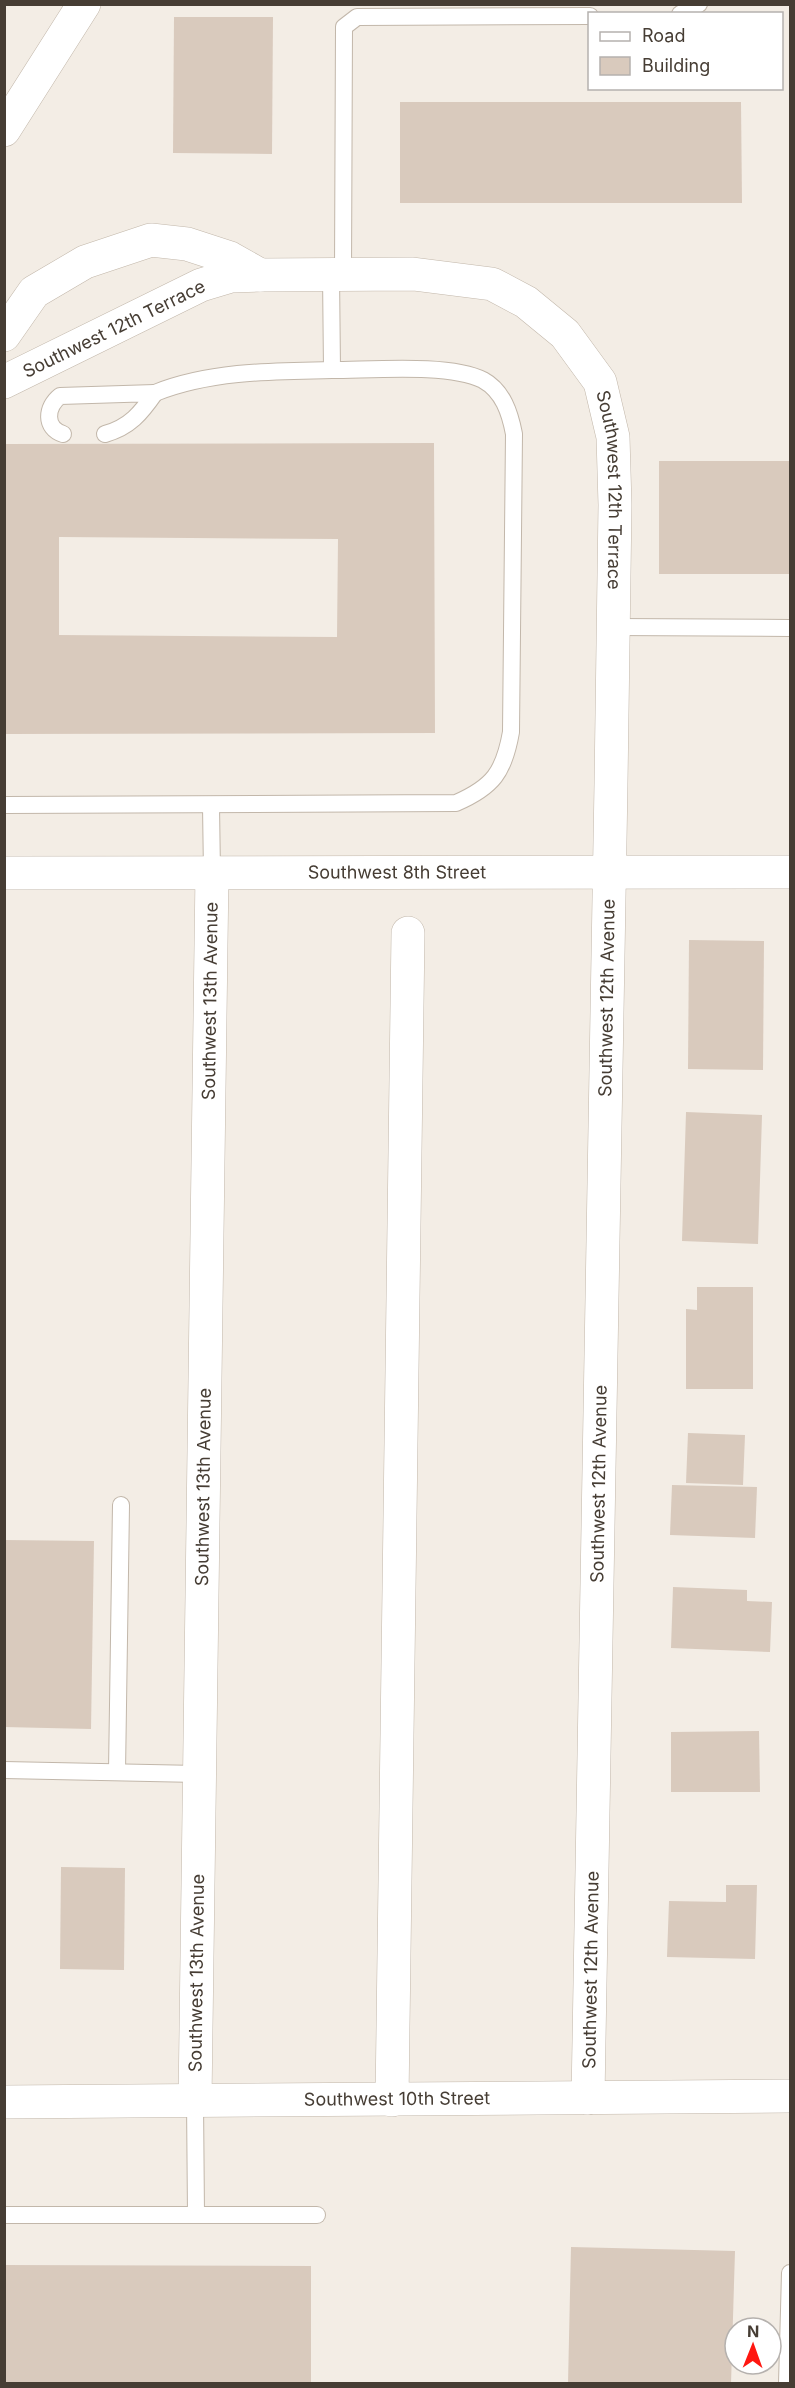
<svg xmlns="http://www.w3.org/2000/svg" width="795" height="2388" font-family="Inter,sans-serif">
<style>
.building{fill:#d9cabd;fill-rule:evenodd}
.lines{fill:none;stroke-linecap:round;stroke-linejoin:round}
.service-casing{stroke:#c2b7aa;stroke-width:18}
.minor-casing{stroke:#c2b7aa;stroke-width:34}
.tertiary-casing{stroke:#c2b7aa;stroke-width:34}
.service{stroke:#fff;stroke-width:16}
.minor{stroke:#fff;stroke-width:33}
.tertiary{stroke:#fff;stroke-width:33}
.labels{text-anchor:middle;stroke-width:5;stroke-linejoin:round;paint-order:stroke}
.street-label{font-size:18px;fill:#463d34;stroke:#fff}
</style>
<rect width="100%" height="100%" fill="#f3ede5"/>
<g class="building">
<polygon points="174,17 273,17 272,154 173,153"/>
<polygon points="400,102 741,102 742,203 400,203"/>
<path d="M434,443l1,290 -431,1v-290zM59,537l279,2 -1,98 -278,-2z"/>
<rect x="659" y="461" width="131" height="113"/>
<polygon points="689,940 764,941 763,1070 688,1069"/>
<polygon points="686,1112 762,1115 758,1244 682,1241"/>
<polygon points="697,1287 753,1287 753,1389 686,1389 686,1309 697,1310"/>
<polygon points="688,1433 745,1435 743,1485 686,1483"/>
<polygon points="672,1485 757,1487 755,1538 670,1535"/>
<polygon points="4,1540 94,1541 91,1729 4,1727"/>
<polygon points="673,1587 747,1590 747,1601 772,1602 770,1652 671,1648"/>
<polygon points="759,1731 760,1792 671,1792 671,1732"/>
<polygon points="61,1867 125,1868 124,1970 60,1969"/>
<polygon points="726,1885 757,1885 755,1959 667,1957 669,1901 726,1902"/>
<polygon points="571,2247 735,2251 731,2384 568,2384"/>
<polygon points="4,2265 311,2266 311,2384 4,2384"/>
</g>
<g class="lines">
<defs>
<g id="service">
<polyline points="680,14 699,4"/>
<polyline points="343,274 344,27 357,17 590,16"/>
<path d="M155,393c54,-22 119,-22 177,-23"/>
<path d="M63,434c-19,-6 -17,-27 -3,-38l95,-3c-14,20 -25,34 -50,41"/>
<polyline points="613,627 790,628"/>
<path d="M4,805l452,-2c37,-16 48,-31 55,-71l3,-298c-4,-21 -11,-43 -31,-54 -33,-17 -112,-10 -151,-10l-1,-96"/>
<polyline points="211,806 212,873"/>
<polyline points="4,1770 198,1774"/>
<polyline points="117,1772 121,1505"/>
<polyline points="195,2101 196,2215"/>
<polyline points="4,2215 317,2215"/>
<polyline points="787,2384 790,2273"/>
</g>
<g id="minor">
<path id="s1" d="M260,275l153,-1 79,10 34,18 39,32 35,48 13,55 2,68 -4,279 -23,1314"/>
<polyline points="4,335 34,292 85,262 151,240 187,244 230,258 260,275 231,276 201,285 4,382"/>
<path id="s2" d="M4,873l786,-1"/>
<polyline points="392,2100 408,933"/>
<path id="s3" d="M195,2101l17,-1228"/>
</g>
<g id="tertiary">
<polyline points="4,130 84,4"/>
<path id="s4" d="M4,2102l786,-6"/>
</g>
</defs>
<use href="#service" class="service-casing"/>
<use href="#minor" class="minor-casing"/>
<use href="#tertiary" class="tertiary-casing"/>
<use href="#service" class="service"/>
<use href="#minor" class="minor"/>
<use href="#tertiary" class="tertiary"/>
</g>
<g class="labels">
<g class="street-label">
<text transform="translate(114 329) rotate(-26)" y="6">Southwest 12th Terrace</text>
<text dy="6" stroke="none"><textPath href="#s1" startOffset="490">Southwest 12th Terrace</textPath></text>
<text dy="6" stroke="none"><textPath href="#s2" startOffset="393">Southwest 8th Street</textPath></text>
<text transform="translate(607 998) rotate(-89)" y="6">Southwest 12th Avenue</text>
<text dy="6" stroke="none"><textPath href="#s3" startOffset="1100">Southwest 13th Avenue</textPath></text>
<text transform="translate(599 1484) rotate(-89)" y="6">Southwest 12th Avenue</text>
<text dy="6" stroke="none"><textPath href="#s3" startOffset="614">Southwest 13th Avenue</textPath></text>
<text transform="translate(591 1970) rotate(-89)" y="6">Southwest 12th Avenue</text>
<text dy="6" stroke="none"><textPath href="#s3" startOffset="128">Southwest 13th Avenue</textPath></text>
<text dy="6" stroke="none"><textPath href="#s4" startOffset="393">Southwest 10th Street</textPath></text>
</g>
</g>
<rect width="795" height="2388" fill="none" stroke="#463d34" stroke-width="12"/>
<rect x="588" y="12" width="195" height="78" fill="#ffffff" stroke="#b5b1ae" stroke-width="1.5"/>
<rect x="600" y="32" width="30" height="9" fill="#ffffff" stroke="#b5b1ae" stroke-width="1.5"/>
<text x="642" y="42" font-size="18" fill="#463d34">Road</text>
<rect x="600" y="57" width="30" height="18" fill="#d9cabd" stroke="#b5b1ae" stroke-width="1.5"/>
<text x="642" y="72" font-size="18" fill="#463d34">Building</text>
<g transform="translate(753 2346) rotate(1)"><circle r="28" fill="#ffffff" stroke="#b5b1ae" stroke-width="1.5"/>
<path d="M0-4.5L10 22L0 15L-10 22Z" fill="#ff1710"/>
<text y="-9" font-size="16" font-weight="bold" text-anchor="middle" fill="#463d34">N</text>
</g>
</svg>
